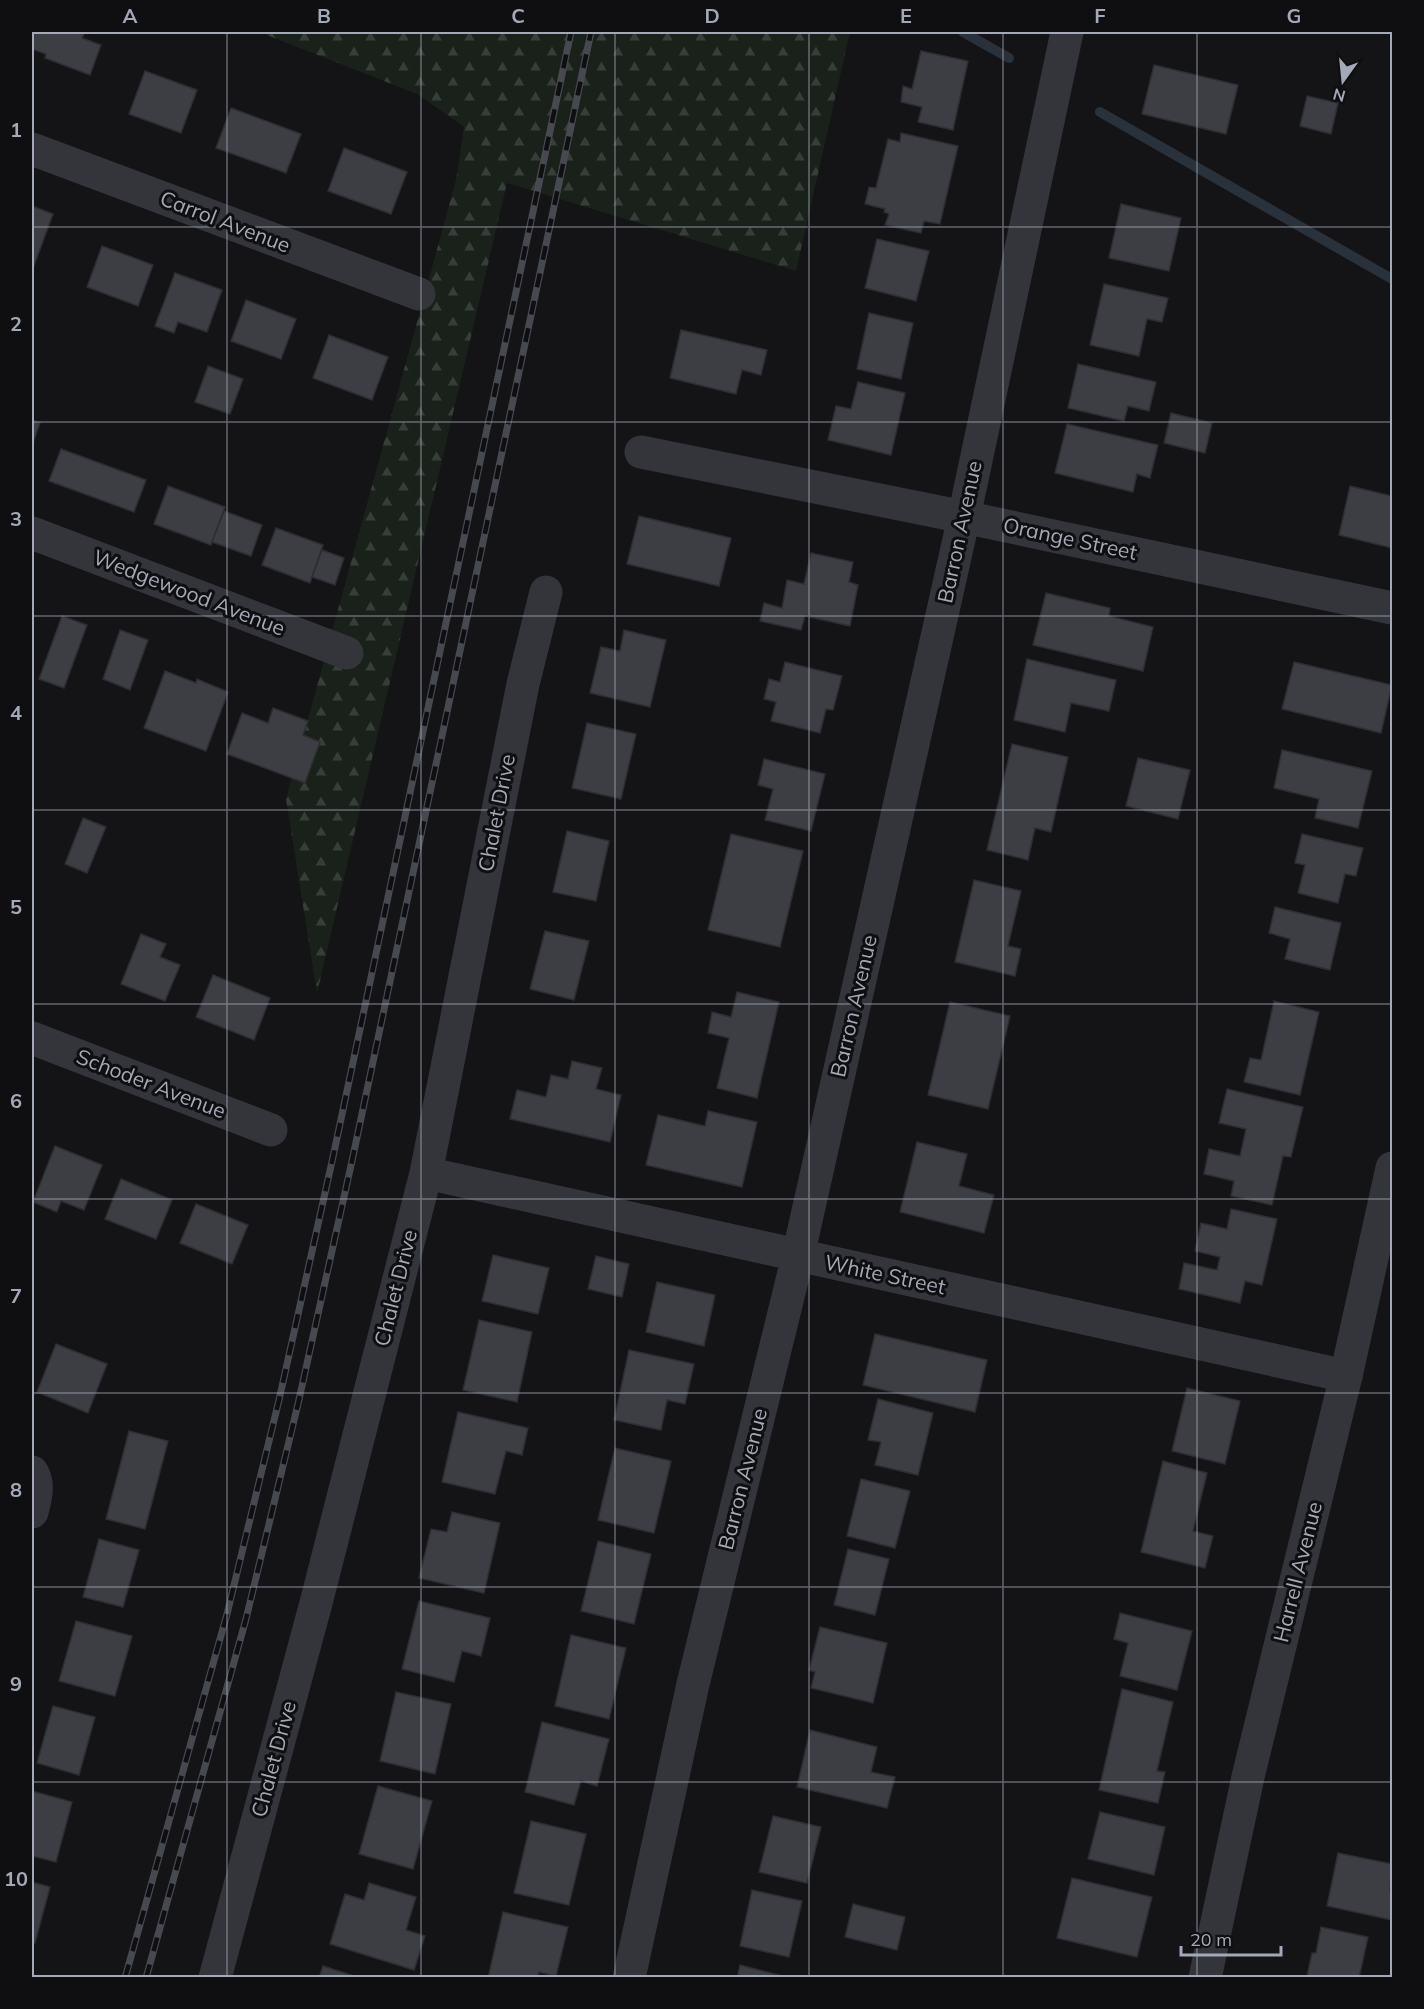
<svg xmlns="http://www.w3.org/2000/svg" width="1424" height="2009" font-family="Mulish,sans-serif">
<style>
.forest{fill:url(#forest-firs)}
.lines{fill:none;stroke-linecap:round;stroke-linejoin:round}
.stream{stroke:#29323b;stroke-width:10}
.building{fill:#3d3e43;stroke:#2d2d32;stroke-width:1.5}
.minor{stroke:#34353b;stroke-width:33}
.rail-casing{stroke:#474950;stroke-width:7}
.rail{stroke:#0f0f11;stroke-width:4.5;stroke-dasharray:14;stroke-linecap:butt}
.grid{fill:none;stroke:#a4a9b7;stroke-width:1.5;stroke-opacity:0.55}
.labels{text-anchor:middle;stroke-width:6;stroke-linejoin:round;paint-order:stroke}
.street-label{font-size:21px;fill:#a4a9b7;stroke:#0f0f11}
.neatline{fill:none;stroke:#a4a9b7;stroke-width:2}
.grid-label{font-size:20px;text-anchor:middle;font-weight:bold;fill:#a4a9b7}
</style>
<defs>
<pattern id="forest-firs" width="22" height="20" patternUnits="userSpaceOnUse" patternTransform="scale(1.5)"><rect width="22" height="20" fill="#19211a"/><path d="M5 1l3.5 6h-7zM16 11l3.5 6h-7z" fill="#373e39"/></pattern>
</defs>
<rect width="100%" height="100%" fill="#141316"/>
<polygon class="forest" points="259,32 850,32 796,271 507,183 317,993 286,799 456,180 464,127 417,94"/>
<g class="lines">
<g class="stream">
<polyline points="963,32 1009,58"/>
<polyline points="1100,112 1392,279"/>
</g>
</g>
<g class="building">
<polygon points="32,32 85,32 82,38 101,45 90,75 45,58 46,54 32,49"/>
<polygon points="921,51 968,61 953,130 918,122 922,107 901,102 903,86 912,89"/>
<polygon points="1154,65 1238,85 1226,134 1142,114"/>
<polygon points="145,71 197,90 181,133 129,114"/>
<polygon points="1307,96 1338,103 1331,134 1300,126"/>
<polygon points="231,108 301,134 286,173 216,148"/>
<polygon points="901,133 958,146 940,224 924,221 921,233 885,225 889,214 884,212 885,209 865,204 869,187 876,188 888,139 900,142"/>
<polygon points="344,148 407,172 391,214 328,191"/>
<polygon points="1121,204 1181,218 1169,271 1109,258"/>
<polygon points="32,206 53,214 32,271"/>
<polygon points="877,239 929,251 916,301 865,288"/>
<polygon points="102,246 153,265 138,306 87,287"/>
<polygon points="175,273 222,290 207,332 178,322 174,333 155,326"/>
<polygon points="1104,284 1168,298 1162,322 1147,319 1139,356 1090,345"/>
<polygon points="246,300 296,319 281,359 231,341"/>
<polygon points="869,313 913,323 901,379 857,369"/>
<polygon points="681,330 767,350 761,375 742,370 736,394 670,378"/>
<polygon points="329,335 388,357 372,400 313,378"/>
<polygon points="1078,364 1156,382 1149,411 1128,406 1124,421 1068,408"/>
<polygon points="208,366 243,379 230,414 195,402"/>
<polygon points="858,382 905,393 891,455 828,440 836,406 851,409"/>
<polygon points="1171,413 1212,423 1205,453 1164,443"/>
<polygon points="32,420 40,423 32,446"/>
<polygon points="1067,424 1158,445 1150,478 1137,474 1133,492 1055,473"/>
<polygon points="61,449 146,480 134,512 49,481"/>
<polygon points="168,486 225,507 211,545 154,524"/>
<polygon points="1350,486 1392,496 1392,548 1339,535"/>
<polygon points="224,511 262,525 251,556 212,542"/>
<polygon points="639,516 731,538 719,586 627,564"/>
<polygon points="276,528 323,545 310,583 262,565"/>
<polygon points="322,550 344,558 335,585 312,577"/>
<polygon points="811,553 853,562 849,582 858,585 850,626 805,616 801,630 760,621 764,603 782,608 787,580 804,584"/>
<polygon points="1046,593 1110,608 1109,616 1153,627 1143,671 1033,645"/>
<polygon points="62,616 87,625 64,688 39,679"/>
<polygon points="120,630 148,640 130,690 103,679"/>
<polygon points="624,630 666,640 650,707 590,693 601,647 620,651"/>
<polygon points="1027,659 1116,680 1109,711 1071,703 1065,732 1014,720"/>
<polygon points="785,662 842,676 833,710 826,709 820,733 771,721 776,702 764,699 769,679 780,682"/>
<polygon points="1294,662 1392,685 1381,733 1282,709"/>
<polygon points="165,671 196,683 197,679 228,692 206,751 144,728"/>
<polygon points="273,708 308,721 303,735 320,742 305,783 227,754 242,713 268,723"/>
<polygon points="587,723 636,734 621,799 572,788"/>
<polygon points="1012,744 1068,757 1051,832 1035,828 1028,860 987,850"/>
<polygon points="1282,750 1372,771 1358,828 1315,818 1319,799 1274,788"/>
<polygon points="1138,758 1190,770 1178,819 1126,806"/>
<polygon points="764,759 825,774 811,831 765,820 773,789 758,785"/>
<polygon points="83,818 106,827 87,873 65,864"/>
<polygon points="567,831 609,841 596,901 553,892"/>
<polygon points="731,834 803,851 780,947 708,930"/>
<polygon points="1302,834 1363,848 1356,876 1345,874 1338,903 1298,893 1305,865 1295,863"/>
<polygon points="974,880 1021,891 1008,946 1021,949 1015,976 955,962"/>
<polygon points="1275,907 1341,923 1330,970 1285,959 1290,939 1269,933"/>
<polygon points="545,931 589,941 574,1000 530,989"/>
<polygon points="141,934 166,944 160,957 180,965 165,1001 121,984"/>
<polygon points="213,975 270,998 254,1040 196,1017"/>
<polygon points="737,992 779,1002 757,1098 717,1088 729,1038 708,1033 712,1012 731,1017"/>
<polygon points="1274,1001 1319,1012 1300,1095 1244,1082 1250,1058 1261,1060"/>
<polygon points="950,1002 1010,1016 988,1109 928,1095"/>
<polygon points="572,1061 602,1068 596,1089 621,1095 610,1142 510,1119 517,1090 546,1097 551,1075 568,1079"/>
<polygon points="1227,1089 1303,1107 1291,1157 1283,1156 1272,1205 1231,1196 1234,1181 1204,1174 1209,1149 1240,1156 1246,1129 1219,1123"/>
<polygon points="708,1111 757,1122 742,1187 646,1165 658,1115 705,1126"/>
<polygon points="917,1142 967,1154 959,1186 994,1195 984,1233 900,1212"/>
<polygon points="55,1146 102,1165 84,1210 61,1201 57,1212 33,1202"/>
<polygon points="121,1179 172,1200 156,1239 105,1219"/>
<polygon points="196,1204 248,1225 232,1264 180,1243"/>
<polygon points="1231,1209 1277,1219 1262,1285 1245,1281 1240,1303 1179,1289 1184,1263 1217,1270 1220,1257 1195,1251 1201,1223 1227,1229"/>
<polygon points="493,1255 549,1268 538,1314 482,1301"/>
<polygon points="596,1256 629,1264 622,1297 588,1289"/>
<polygon points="657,1282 715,1295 704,1346 646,1332"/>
<polygon points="479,1320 532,1332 517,1402 463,1390"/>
<polygon points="875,1334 987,1360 975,1412 863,1385"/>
<polygon points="56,1344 107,1364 88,1413 37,1392"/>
<polygon points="629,1350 694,1364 685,1404 667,1400 661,1430 614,1420"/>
<polygon points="1187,1388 1240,1401 1225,1464 1172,1451"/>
<polygon points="878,1399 933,1413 918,1475 875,1465 881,1442 868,1440"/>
<polygon points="458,1412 528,1428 522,1455 506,1451 495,1494 442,1482"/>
<polygon points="129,1431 168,1441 145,1529 106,1519"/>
<polygon points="615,1448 671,1461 654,1533 598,1520"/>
<polygon points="1163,1461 1207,1473 1193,1531 1213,1536 1205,1568 1141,1552"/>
<polygon points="861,1479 910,1491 895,1548 847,1536"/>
<polygon points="452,1512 500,1523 484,1593 419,1578 431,1529 447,1532"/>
<polygon points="99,1539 139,1550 123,1607 83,1597"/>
<polygon points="598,1541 651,1554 634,1624 581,1611"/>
<polygon points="848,1549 889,1559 875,1615 834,1605"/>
<polygon points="419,1601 490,1618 481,1656 462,1651 454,1682 402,1669"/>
<polygon points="1120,1613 1192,1631 1177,1690 1120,1676 1128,1643 1114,1639"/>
<polygon points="76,1621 132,1636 115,1696 59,1681"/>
<polygon points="820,1627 887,1643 873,1703 811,1688 815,1672 809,1670"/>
<polygon points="571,1635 626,1648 609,1719 555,1706"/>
<polygon points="1122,1689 1173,1702 1157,1771 1165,1772 1158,1803 1099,1790"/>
<polygon points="396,1692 451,1704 435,1774 380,1761"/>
<polygon points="53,1706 95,1717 79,1775 37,1763"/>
<polygon points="542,1722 609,1739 597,1786 581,1781 574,1805 525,1792"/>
<polygon points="810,1730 877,1747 871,1772 895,1777 887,1808 797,1787"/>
<polygon points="378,1786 432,1801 413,1869 359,1854"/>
<polygon points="32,1791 72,1802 56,1862 32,1856"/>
<polygon points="1100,1812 1165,1827 1154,1875 1088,1859"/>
<polygon points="773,1816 821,1827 807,1883 759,1872"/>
<polygon points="531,1821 586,1834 569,1905 514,1893"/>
<polygon points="1338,1853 1392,1864 1390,1892 1392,1893 1392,1920 1327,1906"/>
<polygon points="1072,1878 1152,1897 1137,1957 1057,1938"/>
<polygon points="32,1882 50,1887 35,1943 32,1942"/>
<polygon points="369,1883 416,1897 406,1930 425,1936 414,1970 330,1944 345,1894 364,1900"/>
<polygon points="752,1890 802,1901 789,1957 740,1946"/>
<polygon points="853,1904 905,1917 897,1950 845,1937"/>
<polygon points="503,1912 568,1927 556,1976 539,1972 537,1978 488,1978"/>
<polygon points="1321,1927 1368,1937 1359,1978 1307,1976 1312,1953 1316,1953"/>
<polygon points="740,1965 786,1977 785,1978 737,1978"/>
<polygon points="323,1966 360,1978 319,1978"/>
</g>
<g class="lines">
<g class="minor">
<polyline points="32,149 419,294"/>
<polyline points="641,452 964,517 1392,608"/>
<polyline points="32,533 347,653"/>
<polyline points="32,1038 271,1130"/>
<polyline points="426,1173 1346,1376"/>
<path d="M32,1472c8,12 3,28 0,40"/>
<polyline points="215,1978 316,1603 426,1173 523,684 546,592"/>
<polyline points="629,1978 693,1684 798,1256 964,517 1067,32"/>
<polyline points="1205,1978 1248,1777 1346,1376 1392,1168"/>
</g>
<defs>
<g id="rail">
<polyline points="125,1978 227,1614 279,1400 333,1157 571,32"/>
<polyline points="146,1978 246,1619 298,1404 352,1161 591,32"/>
</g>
</defs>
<use href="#rail" class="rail-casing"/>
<use href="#rail" class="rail"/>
</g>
<path class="grid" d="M227,32v1946M421,32v1946M615,32v1946M809,32v1946M1003,32v1946M1197,32v1946M32,227h1360M32,422h1360M32,616h1360M32,810h1360M32,1004h1360M32,1199h1360M32,1393h1360M32,1587h1360M32,1782h1360"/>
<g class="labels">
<g class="street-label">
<text transform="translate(225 222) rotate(21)" y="7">Carrol Avenue</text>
<text transform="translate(960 532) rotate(-78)" y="7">Barron Avenue</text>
<text transform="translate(1070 539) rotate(12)" y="7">Orange Street</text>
<text transform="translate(189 593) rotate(21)" y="7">Wedgewood Avenue</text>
<text transform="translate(497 813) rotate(-79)" y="7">Chalet Drive</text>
<text transform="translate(854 1006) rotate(-77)" y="7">Barron Avenue</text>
<text transform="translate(151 1084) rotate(21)" y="7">Schoder Avenue</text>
<text transform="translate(885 1275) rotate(12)" y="7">White Street</text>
<text transform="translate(396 1288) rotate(-76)" y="7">Chalet Drive</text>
<text transform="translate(743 1479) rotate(-76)" y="7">Barron Avenue</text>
<text transform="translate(1298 1572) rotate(-76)" y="7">Harrell Avenue</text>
<text transform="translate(274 1759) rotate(-75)" y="7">Chalet Drive</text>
</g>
</g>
<rect width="1424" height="2009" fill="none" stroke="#0f0f11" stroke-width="66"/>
<g transform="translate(1343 81) rotate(195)" stroke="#0f0f11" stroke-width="4.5" paint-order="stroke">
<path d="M0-4.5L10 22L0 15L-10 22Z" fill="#a4a9b7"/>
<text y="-9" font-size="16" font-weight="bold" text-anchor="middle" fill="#a4a9b7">N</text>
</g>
<path d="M1181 1946v9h100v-9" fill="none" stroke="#a4a9b7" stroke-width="3"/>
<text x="1190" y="1946" font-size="18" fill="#a4a9b7" stroke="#0f0f11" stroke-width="4.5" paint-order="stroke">20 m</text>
<rect x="33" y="33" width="1358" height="1943" class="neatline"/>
<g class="grid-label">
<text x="130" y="23">A</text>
<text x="324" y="23">B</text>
<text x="518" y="23">C</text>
<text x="712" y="23">D</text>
<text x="906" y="23">E</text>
<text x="1100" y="23">F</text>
<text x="1294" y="23">G</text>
<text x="16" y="137">1</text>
<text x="16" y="331">2</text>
<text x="16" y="526">3</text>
<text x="16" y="720">4</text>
<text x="16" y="914">5</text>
<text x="16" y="1108">6</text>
<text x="16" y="1303">7</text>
<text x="16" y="1497">8</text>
<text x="16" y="1691">9</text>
<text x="16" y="1886">10</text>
</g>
</svg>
